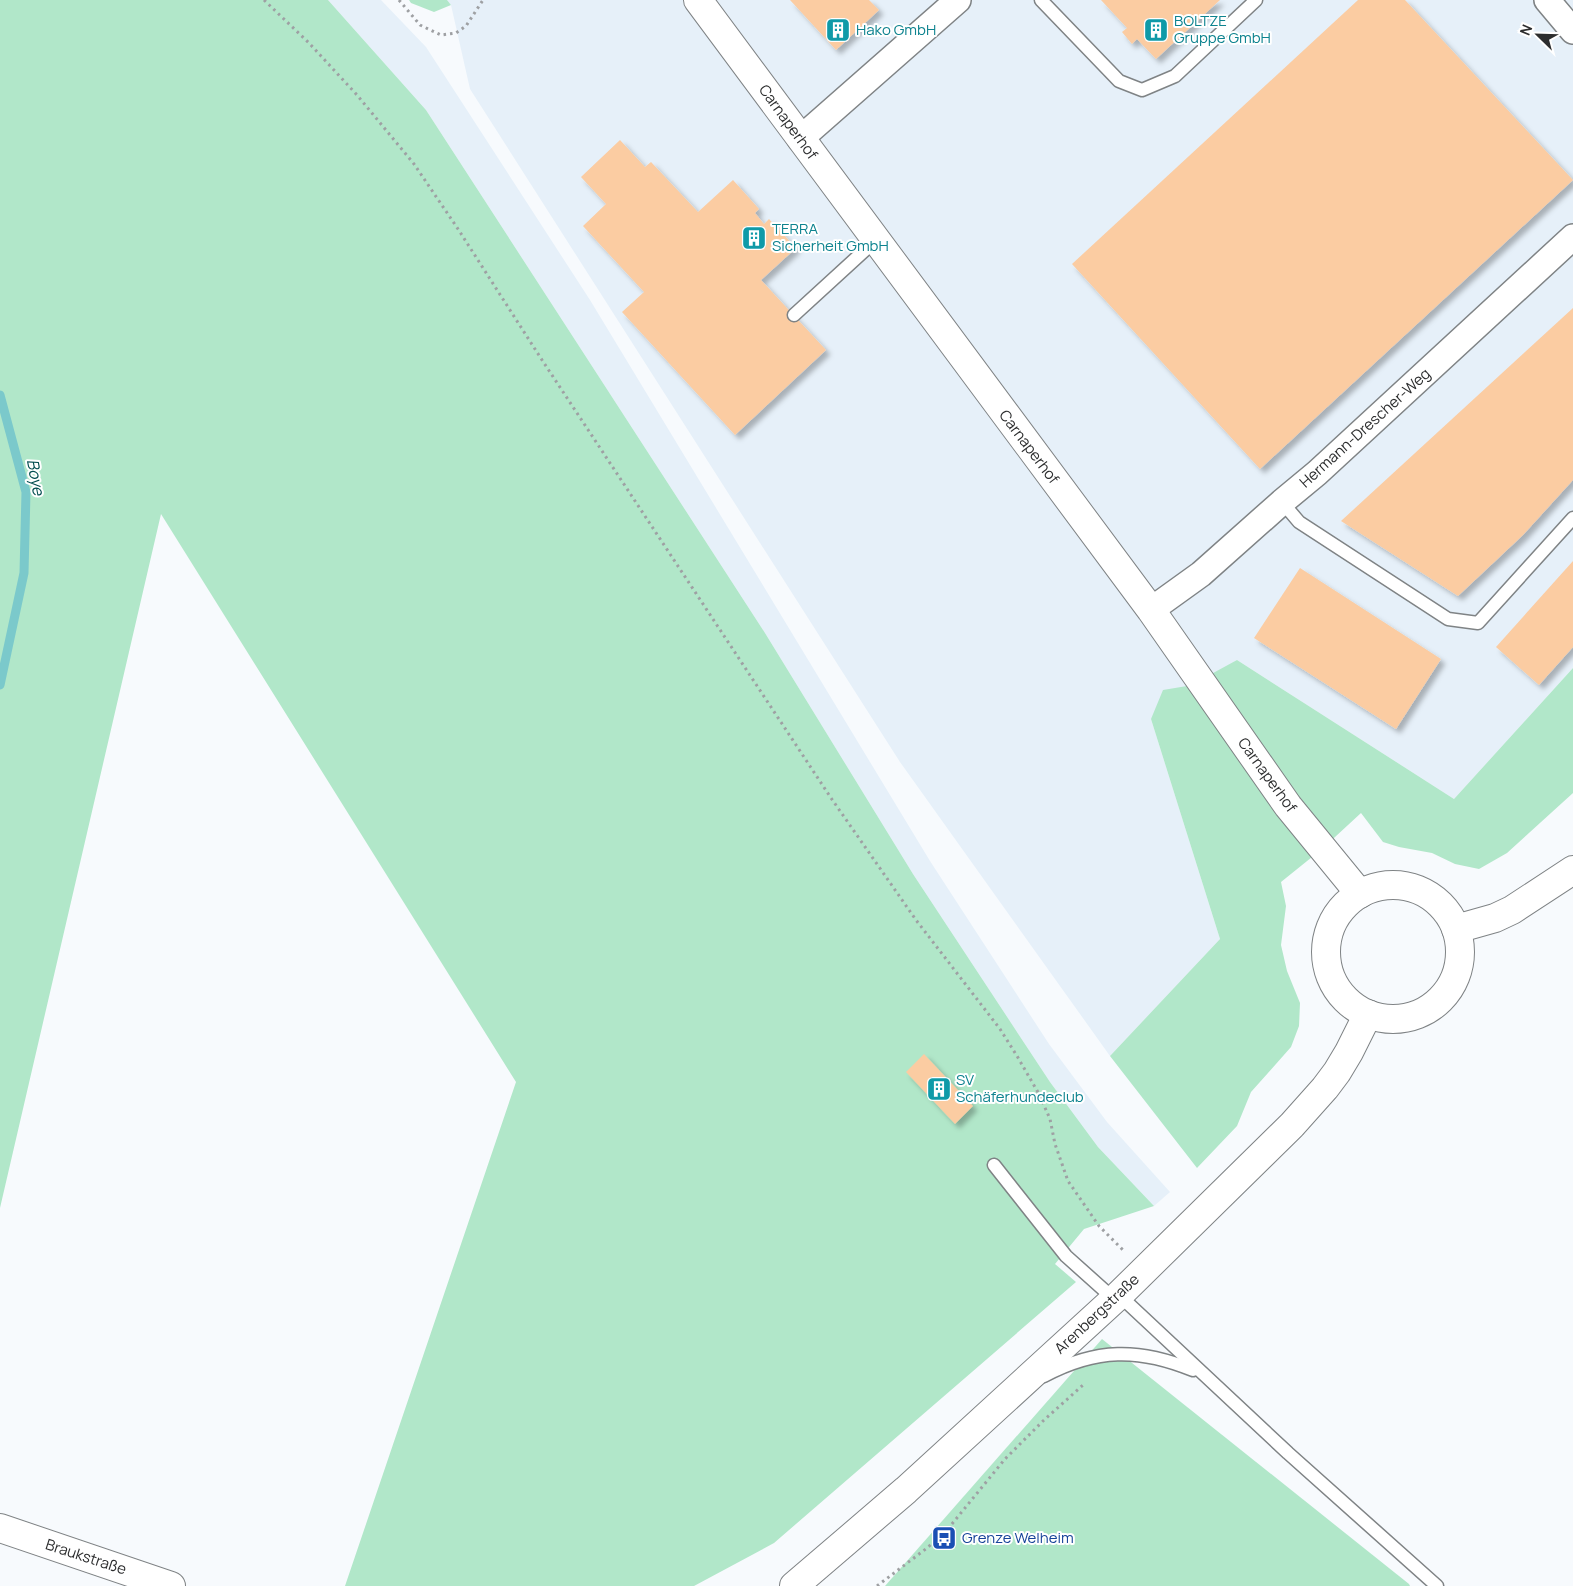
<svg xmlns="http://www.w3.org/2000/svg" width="1573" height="1586" font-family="Manrope,sans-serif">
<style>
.built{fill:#e6f0f9}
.green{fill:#b1e7c9}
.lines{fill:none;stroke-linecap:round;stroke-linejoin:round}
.stream{stroke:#7bc9cb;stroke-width:9}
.building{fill:#fbcca2;filter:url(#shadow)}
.service-casing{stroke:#7f8385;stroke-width:15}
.minor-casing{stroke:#7f8385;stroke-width:28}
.tertiary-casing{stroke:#7f8385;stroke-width:30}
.secondary-casing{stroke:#7f8385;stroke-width:30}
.primary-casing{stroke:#7f8385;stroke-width:30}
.path{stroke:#9ea0a3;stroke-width:3;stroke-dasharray:2.5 4;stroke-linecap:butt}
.service{stroke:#fff;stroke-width:12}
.minor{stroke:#fff;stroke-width:25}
.tertiary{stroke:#fff;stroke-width:28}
.secondary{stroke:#fff;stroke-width:28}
.primary{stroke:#fff;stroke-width:28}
.labels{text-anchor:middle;stroke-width:4;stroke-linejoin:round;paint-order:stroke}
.culture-label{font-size:15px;fill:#0d838f;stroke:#fff;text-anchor:start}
.street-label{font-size:15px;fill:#2c2d2e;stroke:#fff}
.transit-label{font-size:15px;fill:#164399;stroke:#fff;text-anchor:start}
.water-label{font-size:16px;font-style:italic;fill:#004c4e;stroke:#fff}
</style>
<defs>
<filter id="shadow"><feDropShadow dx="4.5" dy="4.5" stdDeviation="2.5" flood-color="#0004"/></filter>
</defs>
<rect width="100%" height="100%" fill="#f7fafd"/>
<g class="built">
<polygon points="328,0 381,0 426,47 590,300 930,861 1049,1044 1107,1122 1170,1192 1154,1206 1098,1147 1050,1082 913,874 765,633 426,110"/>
<polygon points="447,0 1573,0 1573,668 1454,799 1237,660 1151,719 1220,939 1110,1056 900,762 470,89 451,5"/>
</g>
<g class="green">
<polygon points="0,0 328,0 426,110 765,633 913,874 1050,1082 1098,1147 1154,1206 1084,1229 1055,1264 1076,1282 774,1543 694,1586 345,1586 516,1082 161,514 0,1208"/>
<polygon points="409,0 447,0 451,5 434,12 411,3"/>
<polygon points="1237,660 1454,799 1573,668 1573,793 1507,853 1479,869 1455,864 1432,853 1399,847 1383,842 1361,813 1322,849 1281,882 1286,906 1281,945 1287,971 1300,1003 1299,1026 1291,1047 1251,1092 1237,1126 1197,1168 1110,1056 1220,939 1151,719 1163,690 1199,684 1204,678"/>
<polygon points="1102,1339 1409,1584 1410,1586 885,1586"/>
</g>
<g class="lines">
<polyline class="stream" points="0,395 26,492 24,573 0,685"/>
</g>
<g class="building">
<polygon points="790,0 869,0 879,10 836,50"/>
<polygon points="1101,0 1220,0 1156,59 1137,39 1132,44 1122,32 1127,28"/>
<polygon points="1358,0 1405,0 1573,180 1260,469 1072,264"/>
<polygon points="620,140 645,167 651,162 698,212 733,180 759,209 755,213 764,224 769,219 796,248 761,280 826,350 735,435 622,312 644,292 583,226 606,204 581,177"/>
<polygon points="1573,308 1573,480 1523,535 1458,596 1341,521"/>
<polygon points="1573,561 1573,647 1539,685 1496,647"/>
<polygon points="1300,568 1441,659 1396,729 1254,638"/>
<polygon points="924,1054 973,1106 955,1124 906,1072"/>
</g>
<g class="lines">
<defs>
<g id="service">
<polyline points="1041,0 1119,81 1142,90 1175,76 1256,0"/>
<polyline points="794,315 876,240"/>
<polyline points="1282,502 1299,522 1448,619 1478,623 1573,518"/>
<polyline points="994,1165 1066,1256 1114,1299"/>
<polyline points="1119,1295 1288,1453 1437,1586"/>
<path d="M1044,1376c52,-28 95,-28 149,-6"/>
</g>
<g id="minor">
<polyline points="1547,0 1573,31"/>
<polyline points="800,139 958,0"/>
<polyline points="1151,610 1201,574 1282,502 1317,473 1573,237"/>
</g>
<polyline id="tertiary" points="698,0 1151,610 1288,806 1360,894"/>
<g id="secondary">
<circle cx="1393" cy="952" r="67"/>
<polyline points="1456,929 1495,918 1512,910 1573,870"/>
<polyline points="794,1586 906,1490 1119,1295 1292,1125 1325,1088 1337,1072 1349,1052 1368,1014"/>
</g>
<polyline id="primary" points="0,1528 171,1586"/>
</defs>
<use href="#service" class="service-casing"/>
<use href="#minor" class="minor-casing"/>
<use href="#tertiary" class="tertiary-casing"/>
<use href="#secondary" class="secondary-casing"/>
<use href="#primary" class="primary-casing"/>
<g class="path">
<polyline points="264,0 309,43 357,95 414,164 458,229 542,360 831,798 916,920 1000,1029 1017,1056 1039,1094 1050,1119 1055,1144 1068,1181 1099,1226 1123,1250"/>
<polyline points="399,0 420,25 441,35 456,33 466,26 483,0"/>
<polyline points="877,1586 927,1548 947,1530 1005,1459 1043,1421 1083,1385"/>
</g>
<use href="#service" class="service"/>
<use href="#minor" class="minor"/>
<use href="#tertiary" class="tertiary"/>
<use href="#secondary" class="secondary"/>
<use href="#primary" class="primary"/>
</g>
<defs>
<symbol id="building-square" viewBox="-11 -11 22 22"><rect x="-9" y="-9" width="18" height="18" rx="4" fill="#0f9aa8" stroke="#fff"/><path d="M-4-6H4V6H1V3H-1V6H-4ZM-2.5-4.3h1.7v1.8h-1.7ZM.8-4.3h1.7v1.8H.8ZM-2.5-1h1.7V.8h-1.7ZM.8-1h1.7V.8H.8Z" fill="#fff"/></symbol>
<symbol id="bus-square" viewBox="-11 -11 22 22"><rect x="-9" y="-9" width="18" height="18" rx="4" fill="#1a4fb4" stroke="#fff"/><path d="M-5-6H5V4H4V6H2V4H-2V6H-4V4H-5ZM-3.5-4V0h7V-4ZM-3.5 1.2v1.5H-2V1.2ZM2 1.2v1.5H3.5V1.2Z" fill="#fff"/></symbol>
</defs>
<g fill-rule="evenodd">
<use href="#building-square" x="824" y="16" width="28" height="28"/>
<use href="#building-square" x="1142" y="16" width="28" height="28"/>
<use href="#building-square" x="740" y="224" width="28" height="28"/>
<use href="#building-square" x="925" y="1075" width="28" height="28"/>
<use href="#bus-square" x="930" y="1524" width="28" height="28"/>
</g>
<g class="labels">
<g class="culture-label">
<text x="1174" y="26">BOLTZE<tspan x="1174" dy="17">Gruppe GmbH</tspan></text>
<text x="856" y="35">Hako GmbH</text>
<text x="772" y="234">TERRA<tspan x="772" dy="17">Sicherheit GmbH</tspan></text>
<text x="956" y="1085">SV<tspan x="956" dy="17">Schäferhundeclub</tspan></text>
</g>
<g class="street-label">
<text transform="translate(788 122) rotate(54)" y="5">Carnaperhof</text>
<text transform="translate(1365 428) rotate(-42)" y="5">Hermann-Drescher-Weg</text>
<text transform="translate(1029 447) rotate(53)" y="5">Carnaperhof</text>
<text transform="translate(1267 775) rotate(54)" y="5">Carnaperhof</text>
<text transform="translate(1097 1314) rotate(-43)" y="5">Arenbergstraße</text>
<text transform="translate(86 1557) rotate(18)" y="5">Braukstraße</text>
</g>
<g class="transit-label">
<text x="962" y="1543">Grenze Welheim</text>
</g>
<g class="water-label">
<text transform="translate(36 477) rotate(79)" y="6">Boye</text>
</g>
</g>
<g transform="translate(1538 35) rotate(293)" stroke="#ffffff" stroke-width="4" paint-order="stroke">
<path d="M0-4L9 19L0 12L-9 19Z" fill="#2c2d2e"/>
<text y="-8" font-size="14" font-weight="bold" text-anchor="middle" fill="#2c2d2e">N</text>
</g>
</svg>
